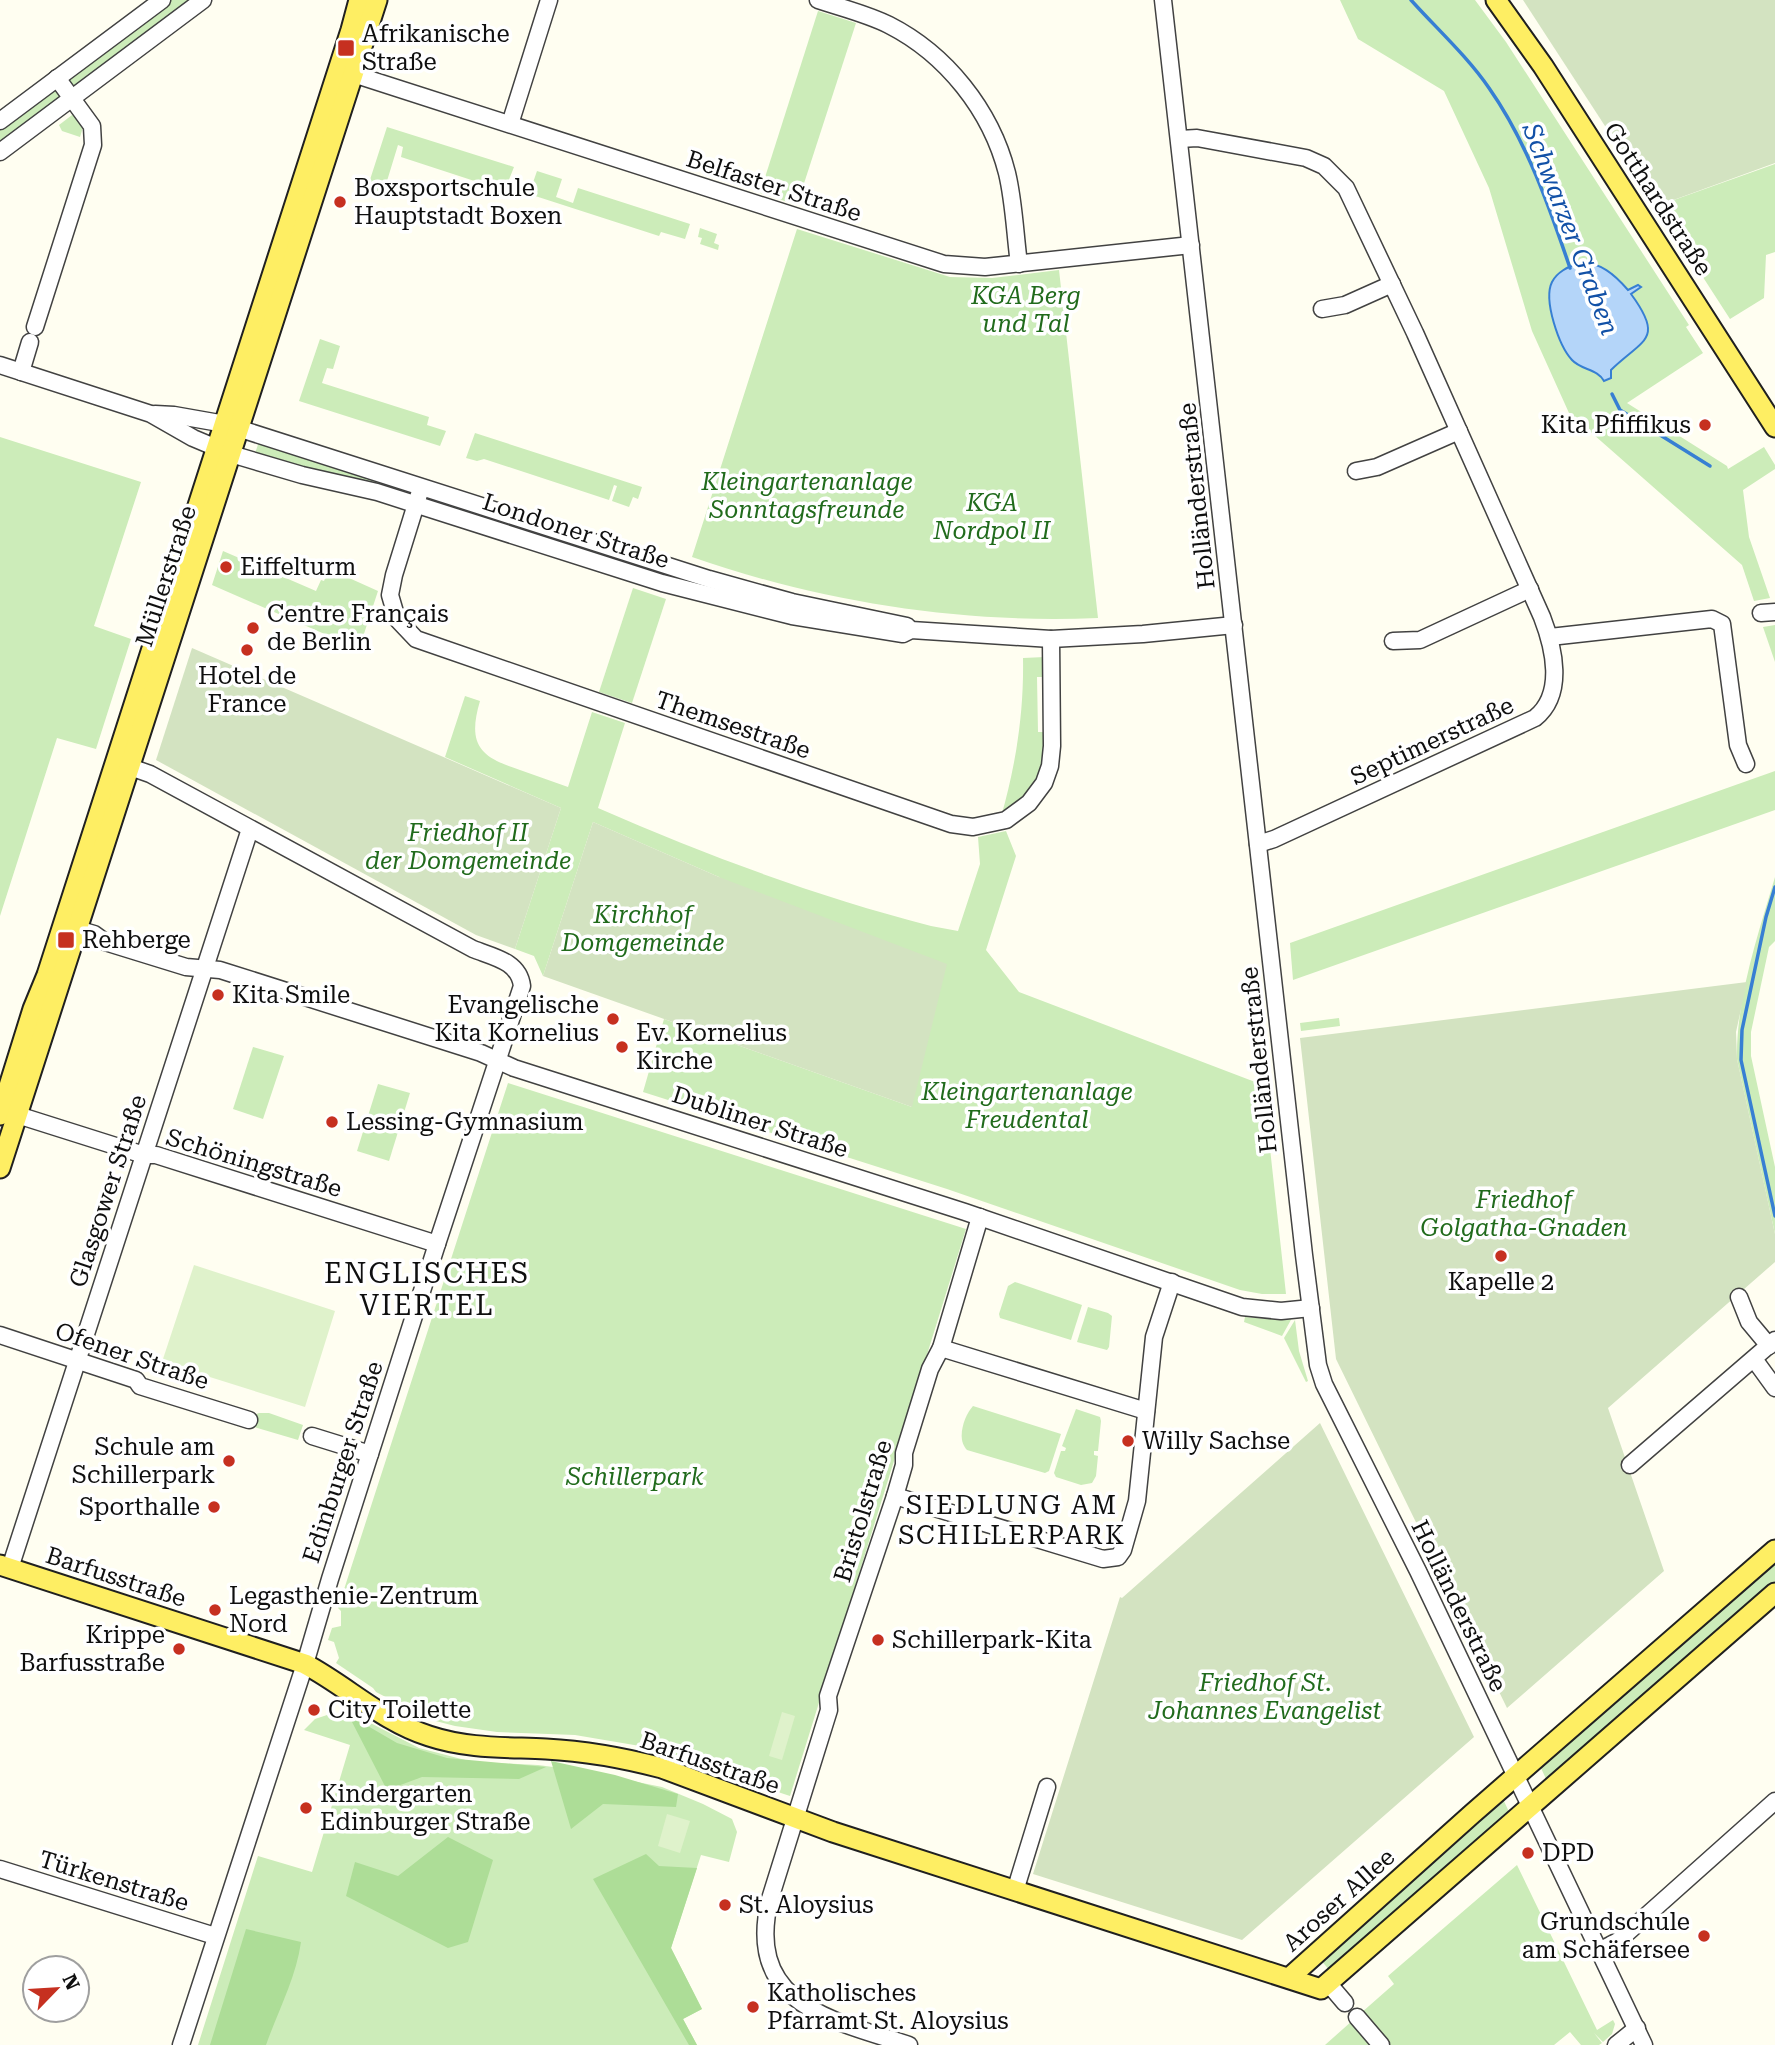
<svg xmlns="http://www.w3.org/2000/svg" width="1775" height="2045" font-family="'Roboto Serif',serif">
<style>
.green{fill:#ccecb9;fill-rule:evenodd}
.forest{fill:#addd97}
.cemetery{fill:#d3e3c1}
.pitch{fill:#dff2cb}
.water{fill:#b4d5f9;stroke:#377fd3;stroke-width:2}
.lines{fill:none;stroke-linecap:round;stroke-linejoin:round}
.stream{stroke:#377fd3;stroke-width:3.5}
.minor-casing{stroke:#424242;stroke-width:19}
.major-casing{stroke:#202020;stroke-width:23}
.minor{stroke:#fff;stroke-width:16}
.major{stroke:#feee63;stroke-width:19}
.poi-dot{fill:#c63020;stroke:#fff;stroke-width:2.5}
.labels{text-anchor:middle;stroke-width:7;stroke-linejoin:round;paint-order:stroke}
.poi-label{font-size:24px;fill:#0f0f0f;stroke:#fff;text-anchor:start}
.street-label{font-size:24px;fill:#0f0f0f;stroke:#fff}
.park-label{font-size:24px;font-style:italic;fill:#216b1c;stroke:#fff}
.water-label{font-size:26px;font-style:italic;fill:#1251a7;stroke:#fff}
.neighbourhood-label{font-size:26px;letter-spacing:2px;fill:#0f0f0f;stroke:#fff}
.quarter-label{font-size:28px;letter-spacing:2px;fill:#0f0f0f;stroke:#fff}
</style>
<rect width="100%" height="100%" fill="#fffef1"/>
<g class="green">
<polygon points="169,0 191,0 77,85 72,85 68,77"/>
<path d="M1340,0h135l31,42 183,283 -3,2 17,26 -76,50 100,63 1,3 36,-22 11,18v4l-32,21 6,47 21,61 -16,3 -12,-36 -173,-152 -37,-82 -43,-143 -45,-97 -86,-52zM1578,263l33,9 17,19 10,-6 -7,9 15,24 3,9c-12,26 -17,22 -35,40 -5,5 -4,9 -10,13 -6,-11 -21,-13 -31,-21 -13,-9 -27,-56 -23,-72 4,-13 17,-19 28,-24z"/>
<polygon points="818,11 856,23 797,205 760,193"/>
<polygon points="54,87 61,94 60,97 0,142 0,126"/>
<polygon points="76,112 84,124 80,137 62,131 59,125"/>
<polygon points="387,127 514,167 508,182 505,181 502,190 401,157 403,147 398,145 383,194 367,189"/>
<polygon points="1775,164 1775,252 1766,255 1764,298 1730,319 1657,206"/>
<polygon points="537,171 562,179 556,197 573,203 578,188 690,224 685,239 661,232 659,236 529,194"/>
<polygon points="700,228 717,234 714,243 719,245 718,250 700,244 702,238 698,237"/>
<path d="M797,229l153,48 42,1 67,-8 39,348c-137,6 -277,-16 -406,-61z"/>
<polygon points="320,339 340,346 333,369 327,368 322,383 429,417 427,425 446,431 440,446 299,401"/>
<polygon points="475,433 642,487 638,499 633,497 629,507 612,501 617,486 614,485 609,500 484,459 477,461 466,458"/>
<polygon points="0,437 141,482 94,626 131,639 96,749 57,738 0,916"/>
<polygon points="260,439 405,486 402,495 254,456"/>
<polygon points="426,495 648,564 646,573 426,502"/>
<polygon points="223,551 316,591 321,580 324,581 329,569 378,591 359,649 212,585"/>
<polygon points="633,588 666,599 632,703 599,692"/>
<polygon points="1775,625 1775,662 1763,627"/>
<path d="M1045,657v20h-8l1,55h9l-2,35 -15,27 -29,23c15,-53 23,-104 22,-159z"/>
<path d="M465,696l15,5c-13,44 0,56 40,69 16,6 32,11 48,17l24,-75 33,11 -27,85c109,48 218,88 333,118l27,5 22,-67 -2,-27 28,-6 10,25 -30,94 33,42 244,93 23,209h-24l-22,-4 -293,-101 -304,-97 21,-73 248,88 -193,-230 -126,-55 -50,154 -9,-20 -19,-7 46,-141 -116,-51z"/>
<polygon points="1775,771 1775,810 1293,980 1290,943"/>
<path d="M1775,877v64l-6,6 -18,85v24l24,111v67l-38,-175c-1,-61 21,-124 38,-182z"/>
<polygon points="1339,1018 1340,1026 1301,1031 1300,1023"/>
<polygon points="253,1047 284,1056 263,1119 233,1109"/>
<polygon points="508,1083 966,1229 790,1796 640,1746 575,1735 497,1732 455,1726 428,1719 376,1692 373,1688 336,1663 339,1658 334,1642 328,1640 332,1628 341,1626 341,1611 338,1608"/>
<polygon points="378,1084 410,1093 389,1161 357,1151"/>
<polygon points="1015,1282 1082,1305 1071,1340 1000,1318 999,1314 1008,1286"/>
<polygon points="1088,1307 1108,1313 1112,1316 1109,1347 1107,1350 1077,1342"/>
<polygon points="1245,1317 1267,1319 1292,1318 1282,1336 1244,1322"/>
<polygon points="1295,1320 1299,1351 1308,1381 1306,1382 1284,1338"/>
<path d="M973,1406l88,28 -12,37 -4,2 -78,-23c-11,-11 -3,-34 6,-44z"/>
<polygon points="1076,1409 1100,1417 1101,1421 1098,1451 1094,1451 1094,1455 1098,1456 1096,1476 1092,1483 1081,1485 1056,1477 1054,1473 1061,1451 1065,1451 1066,1448 1062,1446"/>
<polygon points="259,1413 269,1413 303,1425 298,1440 251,1426 254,1415"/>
<polygon points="1775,1561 1775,1581 1547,1781 1540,1766"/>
<polygon points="333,1713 353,1714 419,1748 473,1762 538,1765 583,1771 662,1787 703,1804 732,1819 737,1832 729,1862 701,1855 671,1948 702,2009 683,2019 697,2045 198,2045 258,1856 312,1872 350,1745 304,1730 315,1719"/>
<polygon points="1503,1799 1510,1814 1330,1971 1320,1959"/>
<polygon points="1517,1865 1597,2030 1613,2020 1615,2024 1612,2034 1603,2042 1594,2033 1602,2043 1599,2045 1581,2045 1570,2032 1554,2045 1389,2045 1361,2013 1394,1984 1388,1976"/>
<polygon points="1352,2021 1373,2045 1325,2045"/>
</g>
<g class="forest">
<polygon points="354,1718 397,1743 447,1758 546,1767 519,1779 422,1777 387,1790 352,1722"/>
<polygon points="551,1761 615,1775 678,1794 676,1807 603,1804 571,1829"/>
<polygon points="448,1837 493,1860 468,1942 448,1948 346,1896 355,1862 398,1876"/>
<polygon points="646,1854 659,1866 697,1868 671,1948 702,2009 683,2019 697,2045 689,2045 593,1879"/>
<path d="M246,1929l55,13c-5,36 -23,69 -35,103h-56z"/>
</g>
<g class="cemetery">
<polygon points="1523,0 1775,0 1775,163 1657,206"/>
<polygon points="192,648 561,808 515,949 476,935 156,760"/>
<polygon points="593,822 719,877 947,964 912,1107 543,976"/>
<polygon points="1747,982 1736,1032 1737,1059 1775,1234 1775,1262 1608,1408 1664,1571 1507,1708 1336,1359 1300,1038"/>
<polygon points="1320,1423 1474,1737 1242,1940 1033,1874 1120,1597 1122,1598"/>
</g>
<g class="pitch">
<polygon points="194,1265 335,1311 305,1407 162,1362"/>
<polygon points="782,1712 795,1716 782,1760 769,1756"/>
<polygon points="667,1814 690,1821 680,1853 658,1846"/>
</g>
<path class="water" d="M1578,263c22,-2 37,12 50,27l10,-5 3,2 -10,7c34,46 12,45 -20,76v8l-7,3c-6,-12 -23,-11 -32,-21 -13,-14 -29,-60 -20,-78 5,-10 16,-15 26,-19z"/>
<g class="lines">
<g class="stream">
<path d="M1411,0c26,29 56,56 78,88 38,54 60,118 81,180"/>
<polyline points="1612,394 1620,410 1710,466"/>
<polyline points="1775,887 1766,917 1742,1030 1741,1060 1775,1216"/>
</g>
<defs>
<g id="minor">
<path d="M818,0c24,8 49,14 71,25 57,29 102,85 118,148 7,29 8,61 12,91"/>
<polyline points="1163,0 1304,1255 1318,1365 1324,1384 1418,1571 1644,2045"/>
<polyline points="353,74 944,264 985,267 1191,245"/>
<polyline points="0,121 162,0"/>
<polyline points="510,124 549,0"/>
<path d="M1180,139l17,-1 109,20 18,8 22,22 69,145 127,284c12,31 23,77 -7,101l-261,121 -16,5"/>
<polyline points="0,152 203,0"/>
<polyline points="1322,309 1345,305 1392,284"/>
<polyline points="35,327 93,145 92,126 57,78"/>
<polyline points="0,365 151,414 193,438 231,454 302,475 377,492 662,583 792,616 903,634 911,630 1051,639 1143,634 1234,625"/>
<polyline points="21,372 30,342"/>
<polyline points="155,414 174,415 225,424 709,579 792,602 907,626"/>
<polyline points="1356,471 1377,467 1459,431"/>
<polyline points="421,488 394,575 390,595 397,619 416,639 951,824 973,827 1006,820 1029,803 1044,783 1050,766 1052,746 1051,639"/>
<polyline points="1761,613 1775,612"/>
<polyline points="1550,637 1712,619 1722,624 1738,745 1746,764"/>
<polyline points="1393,641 1420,640 1530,589"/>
<path d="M130,767l20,7 323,175c20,8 46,12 49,37l-85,258 -107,335 -25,85 -124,381"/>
<polyline points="77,929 94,934 105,942 186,967 220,970 481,1053 514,1068 965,1212 1242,1307 1281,1311 1311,1308"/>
<polyline points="8,1112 144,1155 156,1155 437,1244"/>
<polyline points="1739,1297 1749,1322 1769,1346"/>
<polyline points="0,1335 136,1380 140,1386 249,1420"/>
<polyline points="941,1348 1146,1411"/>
<polyline points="1754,1359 1775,1388"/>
<polyline points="312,1436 370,1454"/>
<polyline points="1630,1465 1775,1340"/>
<polyline points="895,1496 1103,1559 1118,1557 1123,1550 1137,1501 1154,1337 1172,1282"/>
<polyline points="10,1568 250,829"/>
<polyline points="0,1869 215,1936"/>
<polyline points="1015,1891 1047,1787"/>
<polyline points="1601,1950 1618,1941 1775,1801"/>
<polyline points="1328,1983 1345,2003"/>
<polyline points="1357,2017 1381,2045"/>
<path d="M909,2045c-77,-25 -165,-40 -139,-146l59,-189 -1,-14 67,-200 9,-31v-12l26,-84 11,-21 39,-131"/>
<polyline points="1616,2045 1637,2028"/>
</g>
<g id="major">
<polyline points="1496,0 1543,66 1775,427"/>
<polyline points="0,1115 33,1009 47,975 351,30 359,0"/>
<polyline points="0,1168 377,0"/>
<path d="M0,1565l305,99c43,23 77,57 124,72 39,13 77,11 117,13 39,2 78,9 116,19l171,64 488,157 454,-396"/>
<polyline points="1289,1978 1472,1814 1775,1550"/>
</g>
</defs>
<use href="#minor" class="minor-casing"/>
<use href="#major" class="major-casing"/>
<use href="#minor" class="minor"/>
<use href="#major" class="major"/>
</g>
<g class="poi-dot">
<rect x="337" y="39" width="18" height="18" rx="3.5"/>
<circle cx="340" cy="202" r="7"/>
<circle cx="1705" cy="425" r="7"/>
<circle cx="226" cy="567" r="7"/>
<circle cx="253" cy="628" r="7"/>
<circle cx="247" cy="650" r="7"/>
<rect x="57" y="931" width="18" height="18" rx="3.5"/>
<circle cx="218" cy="995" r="7"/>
<circle cx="613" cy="1019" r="7"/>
<circle cx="622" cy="1047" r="7"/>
<circle cx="332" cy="1122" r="7"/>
<circle cx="1501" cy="1256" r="7"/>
<circle cx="1128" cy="1441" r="7"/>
<circle cx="229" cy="1461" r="7"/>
<circle cx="214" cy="1507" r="7"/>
<circle cx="215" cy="1610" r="7"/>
<circle cx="878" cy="1640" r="7"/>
<circle cx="179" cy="1649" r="7"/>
<circle cx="314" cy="1710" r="7"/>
<circle cx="306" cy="1808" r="7"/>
<circle cx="1528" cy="1853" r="7"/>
<circle cx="725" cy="1905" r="7"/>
<circle cx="1704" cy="1936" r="7"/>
<circle cx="753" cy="2007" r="7"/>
</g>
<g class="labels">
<g class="poi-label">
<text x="362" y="42">Afrikanische<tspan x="362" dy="28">Straße</tspan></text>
<text x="354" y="196">Boxsportschule<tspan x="354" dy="28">Hauptstadt Boxen</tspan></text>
<text x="1691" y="433" text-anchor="end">Kita Pfiffikus</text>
<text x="240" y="575">Eiffelturm</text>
<text x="267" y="622">Centre Français<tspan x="267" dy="28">de Berlin</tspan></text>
<text x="247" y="684" text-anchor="middle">Hotel de<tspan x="247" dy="28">France</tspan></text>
<text x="82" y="948">Rehberge</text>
<text x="232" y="1003">Kita Smile</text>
<text x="599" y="1013" text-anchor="end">Evangelische<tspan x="599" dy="28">Kita Kornelius</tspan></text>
<text x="636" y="1041">Ev. Kornelius<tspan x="636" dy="28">Kirche</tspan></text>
<text x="346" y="1130">Lessing-Gymnasium</text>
<text x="1501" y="1290" text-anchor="middle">Kapelle 2</text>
<text x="1142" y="1449">Willy Sachse</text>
<text x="215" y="1455" text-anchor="end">Schule am<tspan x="215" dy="28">Schillerpark</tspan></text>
<text x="200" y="1515" text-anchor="end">Sporthalle</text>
<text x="229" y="1604">Legasthenie-Zentrum<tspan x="229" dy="28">Nord</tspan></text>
<text x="165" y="1643" text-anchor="end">Krippe<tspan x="165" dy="28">Barfusstraße</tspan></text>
<text x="892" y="1648">Schillerpark-Kita</text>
<text x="328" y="1718">City Toilette</text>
<text x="320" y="1802">Kindergarten<tspan x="320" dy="28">Edinburger Straße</tspan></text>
<text x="1542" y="1861">DPD</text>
<text x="739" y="1913">St. Aloysius</text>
<text x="1690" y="1930" text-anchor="end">Grundschule<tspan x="1690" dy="28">am Schäfersee</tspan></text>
<text x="767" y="2001">Katholisches<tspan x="767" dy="28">Pfarramt St. Aloysius</tspan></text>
</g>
<g class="street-label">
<text transform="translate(774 186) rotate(18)" y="8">Belfaster Straße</text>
<text transform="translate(1658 199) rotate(57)" y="8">Gotthardstraße</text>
<text transform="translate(1197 496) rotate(-96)" y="8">Holländerstraße</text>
<text transform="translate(576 531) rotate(18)" y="8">Londoner Straße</text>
<text transform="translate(166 576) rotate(-72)" y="8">Müllerstraße</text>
<text transform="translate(733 725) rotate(19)" y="8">Themsestraße</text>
<text transform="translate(1432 741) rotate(-25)" y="8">Septimerstraße</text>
<text transform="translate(1259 1060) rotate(-96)" y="8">Holländerstraße</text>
<text transform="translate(760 1122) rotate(18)" y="8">Dubliner Straße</text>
<text transform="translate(254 1163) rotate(17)" y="8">Schöningstraße</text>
<text transform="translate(108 1191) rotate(-72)" y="8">Glasgower Straße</text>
<text transform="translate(132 1356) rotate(19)" y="8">Ofener Straße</text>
<text transform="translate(343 1462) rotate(-72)" y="8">Edinburger Straße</text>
<text transform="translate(863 1511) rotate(-73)" y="8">Bristolstraße</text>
<text transform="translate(116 1577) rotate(18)" y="8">Barfusstraße</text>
<text transform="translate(1459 1606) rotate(64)" y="8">Holländerstraße</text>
<text transform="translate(710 1763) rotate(19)" y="8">Barfusstraße</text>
<text transform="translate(114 1881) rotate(17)" y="8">Türkenstraße</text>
<text transform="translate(1339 1900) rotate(-42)" y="8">Aroser Allee</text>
</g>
<g class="park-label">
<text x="1026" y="304">KGA Berg<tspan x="1026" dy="28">und Tal</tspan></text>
<text x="807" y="490">Kleingartenanlage<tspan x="807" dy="28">Sonntagsfreunde</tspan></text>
<text x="992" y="511">KGA<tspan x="992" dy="28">Nordpol II</tspan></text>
<text x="468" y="841">Friedhof II<tspan x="468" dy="28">der Domgemeinde</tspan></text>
<text x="643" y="923">Kirchhof<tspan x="643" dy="28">Domgemeinde</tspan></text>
<text x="1027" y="1100">Kleingartenanlage<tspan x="1027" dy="28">Freudental</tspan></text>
<text x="1524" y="1208">Friedhof<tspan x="1524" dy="28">Golgatha-Gnaden</tspan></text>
<text x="635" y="1485">Schillerpark</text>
<text x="1265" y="1691">Friedhof St.<tspan x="1265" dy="28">Johannes Evangelist</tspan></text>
</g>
<g class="water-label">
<text transform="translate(1571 229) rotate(69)" y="9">Schwarzer Graben</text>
</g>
<g class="neighbourhood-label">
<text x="1012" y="1514">SIEDLUNG AM<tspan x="1012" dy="30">SCHILLERPARK</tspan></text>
</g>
<g class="quarter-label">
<text x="427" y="1283">ENGLISCHES<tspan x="427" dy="32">VIERTEL</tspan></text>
</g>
</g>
<g transform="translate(56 1989) rotate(65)"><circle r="33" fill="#ffffff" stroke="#9f9f9f" stroke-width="2"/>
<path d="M0-5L12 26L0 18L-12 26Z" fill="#c63020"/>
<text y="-10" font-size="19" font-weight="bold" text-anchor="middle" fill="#0f0f0f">N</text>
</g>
</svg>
